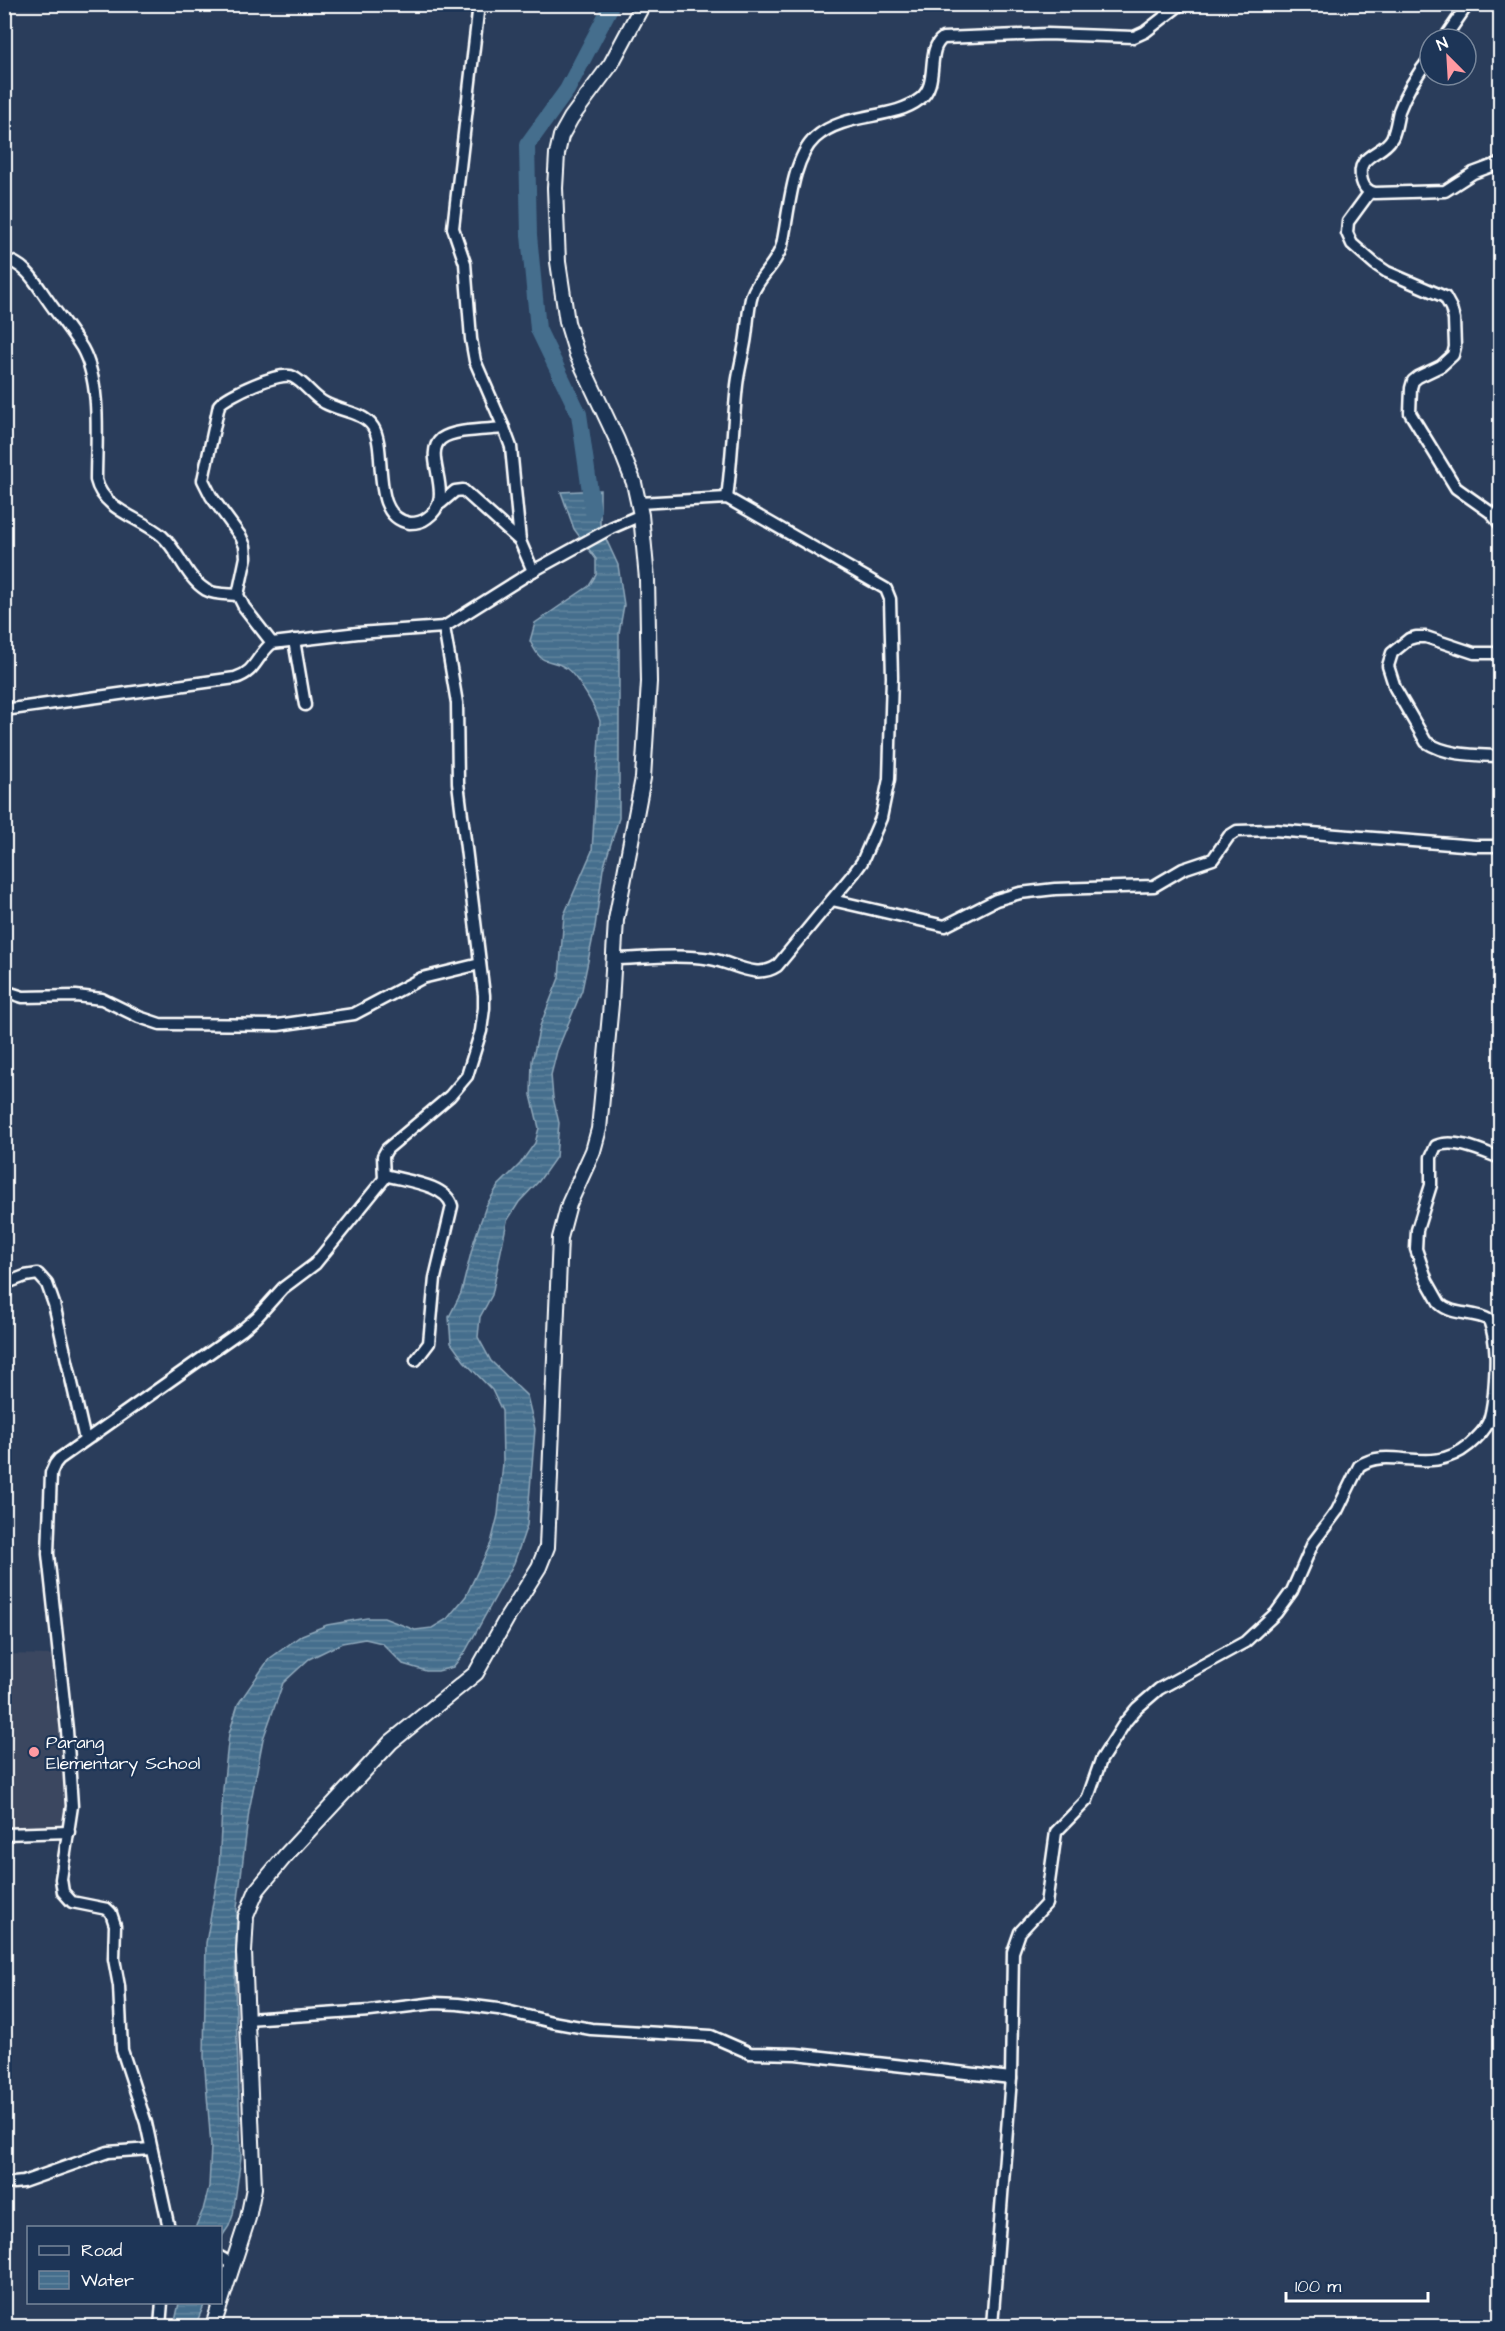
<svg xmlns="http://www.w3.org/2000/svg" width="1505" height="2331" font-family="'Architects Daughter',sans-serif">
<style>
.built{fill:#3a4760}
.water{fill:url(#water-rules);stroke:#8fa8bb;stroke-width:1.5}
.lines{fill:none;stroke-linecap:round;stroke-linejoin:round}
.river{stroke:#456e8d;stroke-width:16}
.minor-casing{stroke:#fff;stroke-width:15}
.secondary-casing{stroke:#fff;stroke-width:18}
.minor{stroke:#1d3557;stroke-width:10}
.secondary{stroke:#1d3557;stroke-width:14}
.poi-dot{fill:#ff9aa2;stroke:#1d3557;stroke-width:2}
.labels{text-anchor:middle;stroke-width:4.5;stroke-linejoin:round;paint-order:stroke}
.poi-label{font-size:18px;fill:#fff;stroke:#1d3557;text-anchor:start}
</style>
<defs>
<pattern id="water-rules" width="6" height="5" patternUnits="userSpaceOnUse" patternTransform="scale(1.5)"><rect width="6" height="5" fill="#456e8d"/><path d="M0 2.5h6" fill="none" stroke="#61849e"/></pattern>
</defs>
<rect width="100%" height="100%" fill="#2a3d5b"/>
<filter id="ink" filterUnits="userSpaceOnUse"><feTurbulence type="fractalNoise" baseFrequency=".0167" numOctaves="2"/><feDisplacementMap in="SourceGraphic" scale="12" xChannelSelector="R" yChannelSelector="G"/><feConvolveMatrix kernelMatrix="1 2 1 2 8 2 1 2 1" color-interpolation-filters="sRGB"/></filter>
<g filter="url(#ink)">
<polygon class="built" points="5,1654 54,1655 60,1689 68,1814 65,1828 5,1831"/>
<g class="water">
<path d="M600,490v36l18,39 6,40 -5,28v185l-16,51 -8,58 -13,63 -25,61 -6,24 2,23 6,25 -3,34 -17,24 -20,21 -12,19 -15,74 -12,22 -2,20 13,24 36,35 8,33 -8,96 -13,38 -49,89 -12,15 -15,4h-12l-23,-7 -21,-21 -17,-4 -23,4 -33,16 -26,24 -20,56 -14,72 -12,97 -2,76 6,173 -8,58 -4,11 -8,12 -1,-10h-25l8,-18 6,-23 2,-41 -7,-89 2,-114 13,-75 4,-79 6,-55 9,-30 31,-45 33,-24 25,-10 40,-7h17l31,12 17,-2 15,-9 19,-23 25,-53 7,-28 5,-52 -1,-52 -10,-21 -28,-29 -13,-18 -2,-26 12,-24 13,-52 12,-35 12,-20 22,-22 15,-21 4,-15 -8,-33 1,-34 8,-35 19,-48 5,-63 28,-64 8,-130c-4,-13 -23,-45 -34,-53 -20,-13 -22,2 -36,-27l5,-18 54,-37 7,-11v-16l-22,-30 -13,-37z"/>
<polygon points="179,2303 205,2303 195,2326 174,2326"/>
</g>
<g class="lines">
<polyline class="river" points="593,512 579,414 538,329 529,235 527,145 567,90 612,4"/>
<defs>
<g id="minor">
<polyline points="479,4 453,228 465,263 471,339 475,361 504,428"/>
<polyline points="1444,39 1468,4"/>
<path d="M1430,58c-12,15 -24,34 -31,53 -2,8 -3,19 -7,27 -9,17 -38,16 -30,43 2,7 6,11 13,12l70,-2 28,-18 27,-10"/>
<polyline points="1370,192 1348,222 1347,233 1352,244 1375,264 1387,272 1445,297 1451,308 1454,319 1455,347 1453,355 1441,366 1418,377 1413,381 1411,388 1410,413 1456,488 1490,512 1500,524"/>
<path d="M4,259c22,5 31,23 43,40 11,16 24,32 35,49 20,36 14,92 14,132 7,30 45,38 66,56 17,15 24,42 44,54 9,5 22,4 32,5"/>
<path d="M727,498c5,-38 6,-76 10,-113 2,-17 7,-33 9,-49 2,-14 2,-28 6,-41 6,-18 25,-31 30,-50 7,-31 9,-85 33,-107 30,-27 77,-17 105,-39 20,-15 5,-49 23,-61l104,-4 87,3 11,-5 36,-28"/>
<polyline points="441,503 455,491 463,490 520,541"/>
<polyline points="294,640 305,705"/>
<path d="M272,643l-28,-36 -6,-12 8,-38 -1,-11 -4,-9 -30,-41 -8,-16 16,-75c8,-10 63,-35 74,-28 12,6 20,20 32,26 14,8 39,9 48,24 15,23 -4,90 37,96 6,0 12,-1 17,-5 31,-21 -6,-62 14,-79 13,-10 47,-9 63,-11l7,19 9,94 13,30"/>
<path d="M1500,653h-26l-48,-16h-10l-7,2 -17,14 -4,13 7,22 31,54c21,14 50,13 74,14"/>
<path d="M4,710l231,-32c21,-6 21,-22 37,-35l86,-10 86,-6 89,-56 78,-43 30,-13"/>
<polyline points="832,900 945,926 996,900 1020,893 1055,889 1154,886 1183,869 1213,859 1229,836 1237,831 1274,830 1475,846 1500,846"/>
<path d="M614,959c32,-1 66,-5 97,0 23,4 45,21 66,7l77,-93 8,-11 19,-44 8,-39 3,-102 -2,-78 -4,-10 -159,-91 -88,5"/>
<polyline points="4,991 23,997 76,996 102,999 139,1017 160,1024 278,1025 354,1014 422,978 480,964"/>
<path d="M385,1175c20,6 61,9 67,31l-17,72 -6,65 -13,17"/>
<polyline points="4,1284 25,1276 38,1274 47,1284 54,1304 85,1440"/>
<polyline points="4,1834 69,1832"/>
<polyline points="246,2019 370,2011 435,2003 458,2004 498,2009 552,2022 591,2029 711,2036 750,2053 796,2054 1011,2078"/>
<polyline points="4,2184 23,2182 108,2152 151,2149"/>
<polyline points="169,2228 146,2123 122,2050 119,1986 114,1959 115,1925 111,1913 107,1909 72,1902 63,1892 61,1879 72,1806 67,1730 48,1554 51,1473 55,1464 59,1459 242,1330 257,1317 283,1288 315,1264 384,1179 383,1156 387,1149 450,1096 467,1076 481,1031 484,1008 484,995 458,783 457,703 444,627"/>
<polyline points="220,2257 232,2264"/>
<polyline points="160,2326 162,2302"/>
<path d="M992,2326l19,-248 2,-126 7,-20 26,-28 10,-72 31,-32 14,-40 25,-39 11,-13 22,-19 86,-47 31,-29 16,-22 21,-48 24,-32 22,-45c32,-22 70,12 110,-21 21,-18 22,-25 25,-52 2,-25 4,-49 -5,-73 -15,-9 -36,-4 -49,-16l-13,-23 -11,-32 1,-19 14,-45v-28l5,-11c19,-8 46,5 64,12"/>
</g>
<polyline id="secondary" points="213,2326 248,2218 254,2188 244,1952 246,1916 257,1890 286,1855 391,1742 476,1673 507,1618 539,1567 547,1547 560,1238 569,1204 593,1151 599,1129 611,1004 616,920 643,778 649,682 647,579 641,515 634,483 617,440 577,355 567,322 558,262 555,188 557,154 561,136 571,118 611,64 643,4"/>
</defs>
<use href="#minor" class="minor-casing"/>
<use href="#secondary" class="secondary-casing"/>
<use href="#minor" class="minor"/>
<use href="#secondary" class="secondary"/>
</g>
</g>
<circle class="poi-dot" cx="34" cy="1752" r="6"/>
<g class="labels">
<g class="poi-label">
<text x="46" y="1748">Parang<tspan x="46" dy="21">Elementary School</tspan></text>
</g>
</g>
<rect width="1505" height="2331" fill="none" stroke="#1d3557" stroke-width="24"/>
<rect x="12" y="12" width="1481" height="2307" fill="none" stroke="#fff" stroke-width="2" filter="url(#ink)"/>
<rect x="27" y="2226" width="195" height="78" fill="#1d3557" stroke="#77869a" stroke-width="1.5"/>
<rect x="39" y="2246" width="30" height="9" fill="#1d3557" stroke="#77869a" stroke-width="1.5"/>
<text x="81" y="2256" font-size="18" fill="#ffffff">Road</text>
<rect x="39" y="2271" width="30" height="18" fill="url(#water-rules)" stroke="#77869a" stroke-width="1.5"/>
<text x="81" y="2286" font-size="18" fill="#ffffff">Water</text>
<g transform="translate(1448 57) rotate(336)"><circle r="28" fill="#1d3557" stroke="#77869a" stroke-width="1.5"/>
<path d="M0-4.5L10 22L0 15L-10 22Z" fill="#ff9aa2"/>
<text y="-9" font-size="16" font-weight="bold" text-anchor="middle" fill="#ffffff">N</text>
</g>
<path d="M1286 2292v9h142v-9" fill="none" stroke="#ffffff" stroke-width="3"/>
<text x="1295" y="2292" font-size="18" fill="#ffffff" stroke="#1d3557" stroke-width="4.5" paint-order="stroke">100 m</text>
</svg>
